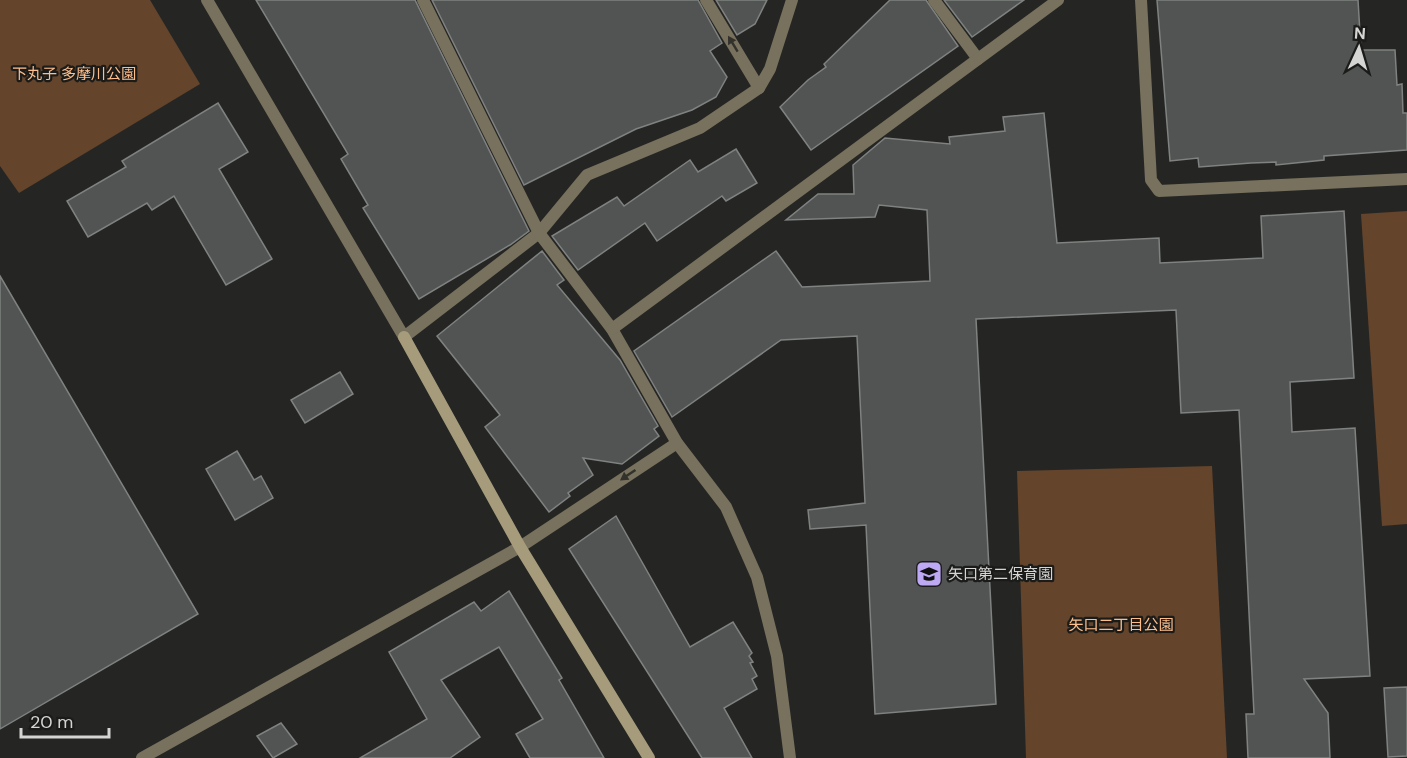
<svg xmlns="http://www.w3.org/2000/svg" width="1407" height="758" font-family="'DM Sans','Noto Sans JP',sans-serif">
<style>
.green{fill:#64442b}
.building{fill:#515452;stroke:#7f8280;stroke-width:1.5}
.lines{fill:none;stroke-linecap:round;stroke-linejoin:round}
.lane{stroke:#77715d;stroke-width:12}
.street{stroke:#77715d;stroke-width:12}
.secondary{stroke:#a69c7c;stroke-width:12}
.oneway{fill:#32312b}
.labels{text-anchor:middle;stroke-width:4.5;stroke-linejoin:round;paint-order:stroke}
.park-label{font-size:15px;fill:#fdbe8c;stroke:#1b1c1a}
.poi-label{font-size:15px;fill:#d5d5d4;stroke:#1b1c1a;text-anchor:start}
</style>
<rect width="100%" height="100%" fill="#252624"/>
<g class="green">
<polygon points="0,0 150,0 200,84 19,193 0,166"/>
<polygon points="1407,211 1407,524 1382,526 1361,214"/>
<polygon points="1212,466 1227,758 1026,758 1017,471"/>
</g>
<g class="building">
<polygon points="256,0 415,0 529,231 510,245 419,299 363,208 368,205 341,159 348,154"/>
<polygon points="432,0 698,0 722,43 710,51 727,77 716,97 692,110 636,129 524,185"/>
<polygon points="716,0 767,0 755,24 737,35"/>
<polygon points="890,0 926,0 958,46 811,150 780,107 808,80 826,67 824,64"/>
<polygon points="944,0 1024,0 972,37"/>
<polygon points="1157,0 1358,0 1361,50 1395,50 1397,85 1402,84 1403,113 1407,113 1407,150 1324,156 1324,160 1276,165 1276,162 1251,163 1199,167 1198,158 1170,161"/>
<polygon points="218,103 248,152 219,169 272,259 226,285 174,196 152,210 147,203 88,237 67,201 126,167 122,161"/>
<polygon points="1044,113 1057,243 1159,238 1160,263 1263,258 1261,216 1344,211 1354,378 1290,382 1292,432 1355,428 1370,676 1304,679 1328,713 1330,758 1248,758 1246,714 1254,714 1239,410 1181,413 1176,310 976,319 996,704 875,714 866,525 810,529 808,510 865,503 857,336 781,340 672,417 634,351 776,251 802,287 930,281 927,210 879,205 875,217 786,220 818,194 854,194 853,165 885,138 950,144 949,137 1005,131 1003,117"/>
<polygon points="736,149 757,183 726,201 722,196 657,241 645,223 578,270 552,236 617,197 624,206 690,160 698,172"/>
<polygon points="542,251 564,280 557,285 620,360 658,426 654,429 659,436 622,464 583,458 593,475 568,493 570,496 549,512 485,427 500,415 437,336"/>
<polygon points="0,276 198,614 0,729"/>
<polygon points="340,372 353,394 305,423 291,400"/>
<polygon points="237,451 254,480 261,476 273,498 235,520 206,469"/>
<polygon points="616,516 690,647 733,622 752,653 749,656 753,662 750,663 757,676 752,679 757,689 724,708 752,758 702,758 569,549"/>
<polygon points="509,591 562,678 559,680 604,758 530,758 516,734 543,719 499,647 441,680 480,737 450,758 360,758 427,719 389,652 474,602 481,611"/>
<polygon points="1407,687 1407,756 1388,757 1384,688"/>
<polygon points="281,723 297,744 273,758 257,736"/>
</g>
<g class="lines">
<polyline class="lane" points="934,0 978,59"/>
<g class="street">
<polyline points="207,0 404,337 539,233 587,175 700,128 759,88 770,69 792,0"/>
<polyline points="423,0 539,233 612,329 677,443 726,507 757,577 777,656 790,758"/>
<polyline points="706,0 759,88"/>
<polyline points="1141,0 1151,180 1159,191 1407,179"/>
<polyline points="612,329 1058,0"/>
<polyline points="142,758 520,547 677,443"/>
</g>
<polyline class="secondary" points="404,337 520,547 649,758"/>
</g>
<defs><path id="oneway-solid" d="M-6-.8H1V-3.2L6.5 0L1 3.2V.8H-6Z" transform="scale(1.5)"/></defs>
<g class="oneway">
<use href="#oneway-solid" transform="translate(733 44) rotate(-121)"/>
<use href="#oneway-solid" transform="translate(628 475) rotate(146)"/>
</g>
<defs>
<symbol id="school-square" viewBox="-11 -11 22 22"><rect x="-9" y="-9" width="18" height="18" rx="4" fill="#bea9f4" stroke="#1b1c1a"/><path d="M0-5L7-2L0 1L-7-2ZM-4 1L0 2.5L4 1V4Q0 6-4 4Z" fill="#111"/></symbol>
</defs>
<g fill-rule="evenodd">
<use href="#school-square" x="914" y="559" width="30" height="30"/>
</g>
<g class="labels">
<g class="park-label">
<text x="74" y="79">下丸子 多摩川公園</text>
<text x="1121" y="630">矢口二丁目公園</text>
</g>
<g class="poi-label">
<text x="948" y="579">矢口第二保育園</text>
</g>
</g>
<g transform="translate(1359 48) rotate(4)" stroke="#1b1c1a" stroke-width="4.5" paint-order="stroke">
<path d="M0-4.5L10 22L0 15L-10 22Z" fill="#d5d5d4"/>
<text y="-9" font-size="16" font-weight="bold" text-anchor="middle" fill="#d5d5d4">N</text>
</g>
<path d="M21 728v9h88v-9" fill="none" stroke="#d5d5d4" stroke-width="3"/>
<text x="30" y="728" font-size="18" fill="#d5d5d4" stroke="#1b1c1a" stroke-width="4.5" paint-order="stroke">20 m</text>
</svg>
